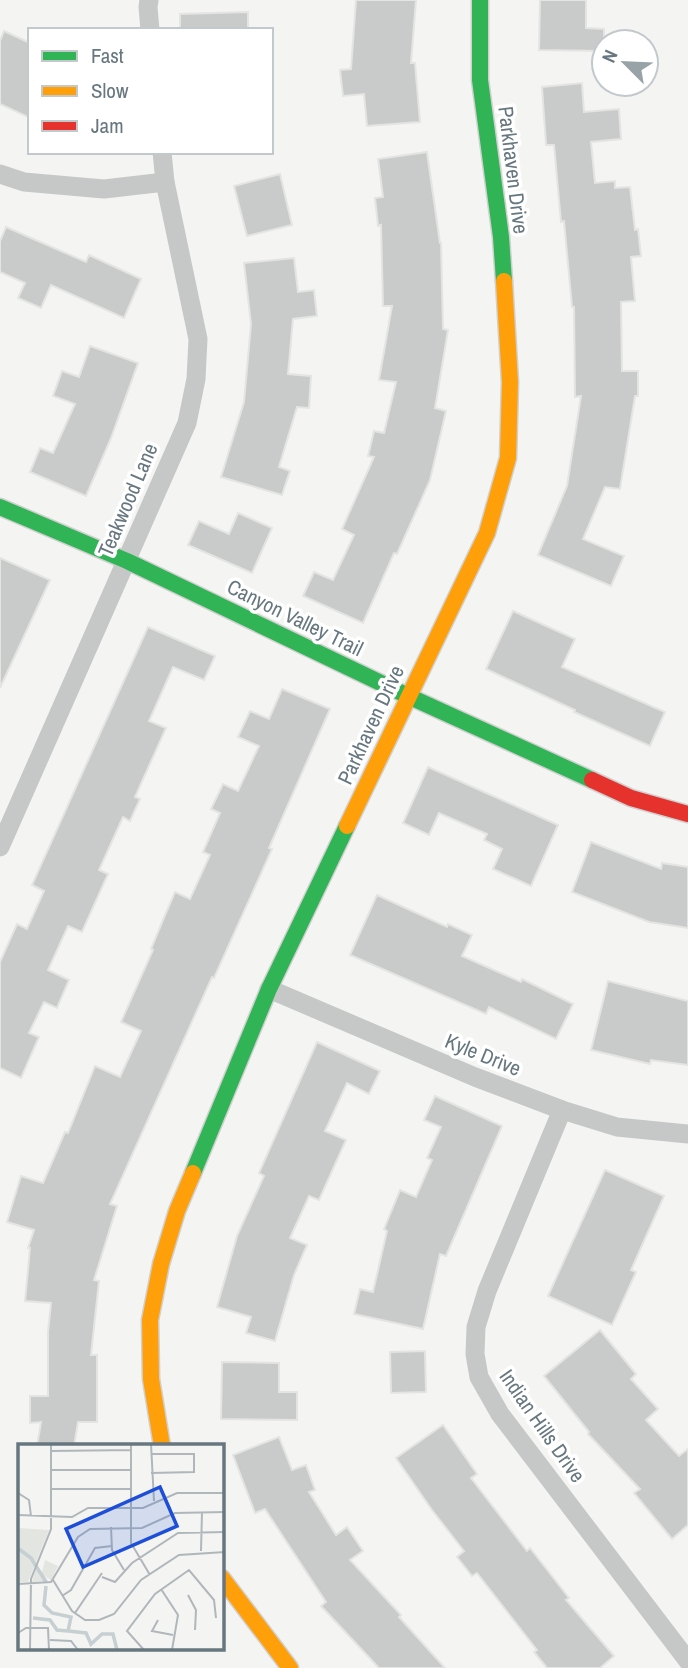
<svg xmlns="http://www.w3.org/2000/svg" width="688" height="1668" font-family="'Archivo Narrow',sans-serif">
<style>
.building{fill:#c9cbcb;stroke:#e4e4e2;stroke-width:2}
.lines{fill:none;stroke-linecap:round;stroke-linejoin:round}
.fast-casing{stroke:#d0d0d0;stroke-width:19}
.slow-casing{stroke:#d0d0d0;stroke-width:19}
.jam-casing{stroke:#d0d0d0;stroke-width:19}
.street{stroke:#c6c8c8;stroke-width:19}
.fast{stroke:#30b455;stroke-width:16}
.slow{stroke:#ff9f0a;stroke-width:16}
.jam{stroke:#e5322d;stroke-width:16}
.labels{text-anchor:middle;stroke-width:7;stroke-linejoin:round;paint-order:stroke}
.street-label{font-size:21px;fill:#67777f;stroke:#fff}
.inset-river{fill:none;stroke:#c6cfd1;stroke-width:3.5}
.inset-road{fill:none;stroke:#afb7ba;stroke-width:2}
.view{fill:#1d4ed8;fill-opacity:0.15;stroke:#1d4ed8;stroke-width:3.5}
.inset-edge{fill:none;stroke:#67777f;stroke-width:3.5}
</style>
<rect width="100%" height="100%" fill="#f4f4f3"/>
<g class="building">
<polygon points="356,0 416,0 411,63 415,63 420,122 367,126 364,94 343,96 340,70 351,69"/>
<polygon points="540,0 586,0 586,28 604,29 604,51 539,50"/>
<polygon points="248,12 248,30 180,30 180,14"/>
<polygon points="4,31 30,43 30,118 0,104 0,41"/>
<polygon points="582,83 584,112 619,109 621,139 591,142 595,183 615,181 615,188 630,187 635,230 638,229 641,256 631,257 635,301 621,302 622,371 638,371 638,396 635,396 620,489 605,487 583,539 624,556 611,586 538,555 567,486 581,396 575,397 574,307 572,307 564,221 561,222 554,145 546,145 542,87"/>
<polygon points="427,152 440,243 441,243 443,329 448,330 435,408 446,411 430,480 397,554 394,553 363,623 303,596 314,572 333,580 354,535 342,529 374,457 368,456 374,431 384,433 396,382 379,380 392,306 383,306 381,225 378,226 375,198 383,197 378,159"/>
<polygon points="280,174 292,225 247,236 234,186"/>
<polygon points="6,227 86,262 89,255 141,279 124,318 51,285 41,308 18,298 25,283 0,272 0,241"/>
<polygon points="294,258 298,292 314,290 317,316 293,319 288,374 311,376 309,408 297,407 279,467 290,471 282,495 221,477 244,402 251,324 244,263"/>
<polygon points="90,346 138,363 111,438 86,496 30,472 40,448 53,453 75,404 53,396 62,371 79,377"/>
<polygon points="238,513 272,528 252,573 188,545 199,521 229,534"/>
<polygon points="0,558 50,580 0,688"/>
<polygon points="513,611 575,639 562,667 665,712 650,746 574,712 575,710 486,669"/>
<polygon points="148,627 215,656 204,680 173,667 149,721 166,728 135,797 140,799 130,821 123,817 99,870 108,874 82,932 68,926 48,970 69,980 57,1008 44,1002 29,1033 39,1037 21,1078 0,1068 0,962 17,924 27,929 44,891 32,885"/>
<polygon points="282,689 330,709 269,848 272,849 214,978 212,977 110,1204 117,1206 94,1280 99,1281 91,1355 97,1355 97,1422 78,1422 74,1446 37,1446 41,1422 30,1423 30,1396 48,1396 48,1332 51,1303 25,1301 30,1248 28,1248 34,1230 7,1222 21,1176 43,1183 65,1132 68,1133 95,1066 120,1077 141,1031 121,1022 153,950 151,949 163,920 175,892 190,899 210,855 203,852 220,813 211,809 223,784 238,791 259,746 238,737 250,711 269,719"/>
<polygon points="428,767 558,825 531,886 493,869 502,849 484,840 487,834 439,813 429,835 403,823"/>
<polygon points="591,842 661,869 662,863 688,867 688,928 649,922 572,892"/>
<polygon points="377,895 447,927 448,924 472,935 462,956 521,982 522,979 573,1004 556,1039 489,1007 486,1014 350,955"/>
<polygon points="608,981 688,1001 688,1065 651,1060 650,1064 591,1050"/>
<polygon points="317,1042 380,1071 369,1094 347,1083 325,1131 346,1140 319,1200 309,1196 290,1238 307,1245 294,1275 275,1341 246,1333 251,1317 217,1307 237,1236 264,1176 259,1173"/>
<polygon points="435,1096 502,1126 446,1256 440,1254 423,1329 354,1314 360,1289 373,1292 387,1231 384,1229 400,1190 416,1197 432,1160 427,1158 441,1127 424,1120"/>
<polygon points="605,1170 664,1196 631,1270 636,1272 612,1325 548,1296"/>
<polygon points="600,1330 636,1374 631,1379 658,1409 646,1420 679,1456 688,1449 688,1525 672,1539 634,1493 640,1489 588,1434 589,1432 544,1376"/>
<polygon points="425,1351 426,1392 391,1393 390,1352"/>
<polygon points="222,1362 279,1363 279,1392 297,1392 297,1420 221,1419"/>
<polygon points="443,1425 477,1474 471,1478 527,1551 530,1548 569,1598 566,1600 614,1656 600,1668 547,1668 534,1652 537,1650 477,1573 472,1576 457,1557 464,1551 432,1510 396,1458"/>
<polygon points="279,1437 292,1470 306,1465 315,1490 309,1492 336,1535 347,1527 363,1551 350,1560 401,1615 399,1617 445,1668 379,1668 321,1606 326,1602 265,1509 255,1513 233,1455"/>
</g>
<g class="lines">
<defs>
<g id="fast">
<polyline points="480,0 480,80 501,237 504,281"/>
<polyline points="0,507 127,561 408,696 592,780"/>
<polyline points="193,1173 269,989 347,826"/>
</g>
<g id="slow">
<polyline points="347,826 487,533 508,458 510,382 504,281"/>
<polyline points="162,1446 151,1379 150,1320 161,1264 177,1211 193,1173"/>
<polyline points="222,1578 290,1668"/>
</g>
<polyline id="jam" points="592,780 631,798 688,814"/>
</defs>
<use href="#fast" class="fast-casing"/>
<use href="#slow" class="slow-casing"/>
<use href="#jam" class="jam-casing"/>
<g class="street">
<polyline points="149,0 148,7 150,30"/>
<polyline points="0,174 24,182 104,189 165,182"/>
<polyline points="0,847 187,423 196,379 198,339 165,182 162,152"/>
<polyline points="269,989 475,1077 562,1110 617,1127 688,1134"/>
<polyline points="562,1110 487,1291 476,1327 475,1354 479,1377 500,1414 688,1661"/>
</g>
<use href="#fast" class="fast"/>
<use href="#slow" class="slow"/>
<use href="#jam" class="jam"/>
</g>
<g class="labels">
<g class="street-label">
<text transform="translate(513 170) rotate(83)" y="7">Parkhaven Drive</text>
<text transform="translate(128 500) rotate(-67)" y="7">Teakwood Lane</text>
<text transform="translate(295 618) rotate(26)" y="7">Canyon Valley Trail</text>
<text transform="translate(371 725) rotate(-65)" y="7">Parkhaven Drive</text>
<text transform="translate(483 1055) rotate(22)" y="7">Kyle Drive</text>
<text transform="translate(542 1426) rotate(55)" y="7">Indian Hills Drive</text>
</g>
</g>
<g transform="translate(18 1444)">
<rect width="206" height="206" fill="#f4f4f3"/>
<path d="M0,84l31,2 -21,52h-10zM27,116l13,6 -7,14 -6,-4 3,5 -16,1 4,-14 6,4z" fill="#e3e5e1"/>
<path class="inset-river" d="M1,105l12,9 15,24M28,142l-2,19 8,8 19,4 -3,14 18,2 5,11 11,-10h11l4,16M15,174l17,2 7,10 11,1"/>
<path class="inset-road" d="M113,0v99l19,32M133,0l3,57M33,7l80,-1M33,26h80M133,29l43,-1v-18h-43M33,45h80M0,49l11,7 2,16M0,71l54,2 16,-9h55l34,-15h48M93,83l1,23 12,20M183,107l1,-39M84,133l13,5 17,-19 46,-30 47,-1M35,136l19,31 13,9h14l15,-6 27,-34 38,-25 46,-3M0,140l33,-2 27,-45 12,-8 52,-1 33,-15 50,-1M143,145l17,26 -6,35M170,151l8,15 -1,20M44,152l9,-6 24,-42 17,-2M57,169l27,-40M140,176l-6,11 21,4M0,189l8,-5h22l1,22M32,196l21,1 7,9M12,206l1,-71 20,-50v-85M126,206l-17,-19 28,-37 34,-24 25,30 2,18M155,206h52"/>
<path class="view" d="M142,43l17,39 -94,41 -17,-38z"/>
<rect width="206" height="206" class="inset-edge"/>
</g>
<rect x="28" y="28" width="245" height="126" fill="#ffffff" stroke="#c2c9cc" stroke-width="2"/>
<rect x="42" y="51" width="35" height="10" fill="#30b455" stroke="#c2c9cc" stroke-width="2"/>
<text x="91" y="63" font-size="21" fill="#67777f">Fast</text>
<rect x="42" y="86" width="35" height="10" fill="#ff9f0a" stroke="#c2c9cc" stroke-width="2"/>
<text x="91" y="98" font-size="21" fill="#67777f">Slow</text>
<rect x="42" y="121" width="35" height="10" fill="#e5322d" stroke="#c2c9cc" stroke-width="2"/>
<text x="91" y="133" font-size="21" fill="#67777f">Jam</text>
<g transform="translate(625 63) rotate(294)"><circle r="33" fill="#ffffff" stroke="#c2c9cc" stroke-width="2"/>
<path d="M0-5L12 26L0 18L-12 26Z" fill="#98a3a8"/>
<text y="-10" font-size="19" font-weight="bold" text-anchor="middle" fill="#67777f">N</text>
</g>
</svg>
